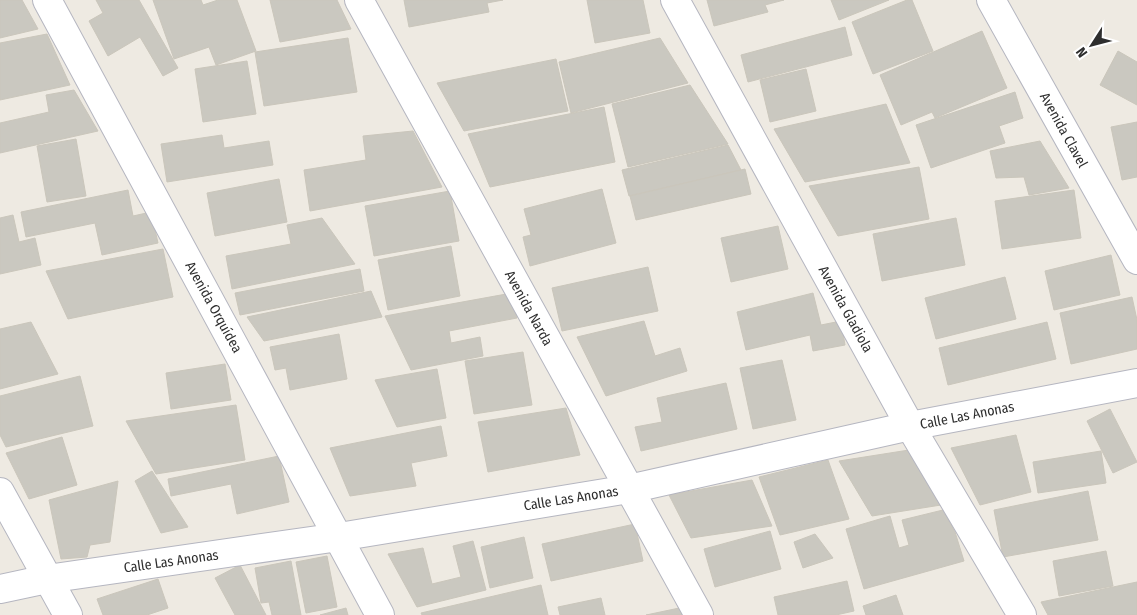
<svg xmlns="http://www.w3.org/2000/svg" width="1137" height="615" font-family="'Fira Sans Condensed',sans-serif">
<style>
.building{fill:#cac8c0;stroke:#cac6bb}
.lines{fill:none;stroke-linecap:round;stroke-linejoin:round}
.minor-casing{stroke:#b5b6c0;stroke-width:30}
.minor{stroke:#fff;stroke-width:28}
.labels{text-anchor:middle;stroke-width:4.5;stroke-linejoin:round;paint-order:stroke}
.street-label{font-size:14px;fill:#2e2e2e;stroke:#fff}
</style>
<rect width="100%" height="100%" fill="#eeeae2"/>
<g class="building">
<polygon points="0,0 22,0 38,29 0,38"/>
<polygon points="96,0 139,0 178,68 163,76 140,37 108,56 89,21 103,13"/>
<polygon points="153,0 201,0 203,5 218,0 237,0 256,51 216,65 209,47 174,59"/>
<polygon points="270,0 337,0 351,29 280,42"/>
<polygon points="404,0 503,0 487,3 489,12 409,27"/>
<polygon points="587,0 643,0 650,33 595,43"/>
<polygon points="707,0 784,0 765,5 768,12 714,26"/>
<polygon points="831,0 889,0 839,20"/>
<polygon points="907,0 912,0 933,51 873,74 852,22"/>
<polygon points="845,27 852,55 748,82 741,55"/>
<polygon points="982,31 1007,88 935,118 932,112 901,125 880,75"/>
<polygon points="47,34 70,85 0,100 0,43"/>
<polygon points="348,38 357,92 264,106 255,52"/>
<polygon points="660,38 688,83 571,113 559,62"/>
<polygon points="1118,51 1137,62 1137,105 1100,85"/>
<polygon points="556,59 568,111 464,131 437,83"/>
<polygon points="247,61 256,114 203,122 195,69"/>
<polygon points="806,69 816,111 770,122 760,80"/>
<polygon points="690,85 728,144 628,167 612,104"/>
<polygon points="74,90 98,131 0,153 0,123 49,112 46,95"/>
<polygon points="1015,92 1023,118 999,126 1005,143 931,168 916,125"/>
<polygon points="886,104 910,163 805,182 774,129"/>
<polygon points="604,107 615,162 490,187 468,134"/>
<polygon points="1137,122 1137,177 1122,180 1111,127"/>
<polygon points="413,131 442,187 310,211 304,170 366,160 363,136"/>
<polygon points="222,135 224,148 269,141 273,165 167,182 161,144"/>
<polygon points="76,139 86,196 47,202 37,146"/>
<polygon points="1040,141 1069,188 1029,195 1024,177 996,178 990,151"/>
<polygon points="728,145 741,170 629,196 622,170"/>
<polygon points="919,167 929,219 838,236 809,186"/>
<polygon points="745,169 751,194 636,220 630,196"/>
<polygon points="279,179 287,222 215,236 207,193"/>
<polygon points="602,189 616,243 530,266 523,237 531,235 524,209"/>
<polygon points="128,190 133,216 151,212 158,243 102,255 95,223 26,237 21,212"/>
<polygon points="1074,190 1081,238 1002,249 995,201"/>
<polygon points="450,191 459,241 374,256 365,206"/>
<polygon points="13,215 19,242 35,238 41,265 0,274 0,218"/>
<polygon points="322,218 355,264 232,289 226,256 291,244 287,225"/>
<polygon points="956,218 965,265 882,281 873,234"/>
<polygon points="778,226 788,269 731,282 721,238"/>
<polygon points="451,246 460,296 388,310 378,260"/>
<polygon points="163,249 173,297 68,319 46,271"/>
<polygon points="1111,255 1120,295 1054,310 1045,271"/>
<polygon points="648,267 658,311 562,331 552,288"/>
<polygon points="360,269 364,291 240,315 235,293"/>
<polygon points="1005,277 1016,319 936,339 925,298"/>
<polygon points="371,291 382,317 264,341 247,317"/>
<polygon points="512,293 517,318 449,331 451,343 480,337 483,356 411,370 385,316"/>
<polygon points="813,293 821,325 841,321 845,345 813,351 810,335 746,350 737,312"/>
<polygon points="1132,297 1137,320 1137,349 1071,364 1060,313"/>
<polygon points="644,321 655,356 680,348 687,371 606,396 577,337"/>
<polygon points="31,322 58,374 0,389 0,329"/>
<polygon points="1047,322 1056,359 948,385 939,348"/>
<polygon points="339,334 347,379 290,390 286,368 275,370 270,347"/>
<polygon points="523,352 532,405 474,414 465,361"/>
<polygon points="782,360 796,420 753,429 740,368"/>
<polygon points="225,364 231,400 171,409 166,373"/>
<polygon points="437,369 446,418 397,427 375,380"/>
<polygon points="80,376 93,426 6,447 0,435 0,396"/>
<polygon points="726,383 737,429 641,451 635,427 662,422 657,398"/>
<polygon points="236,405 245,460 156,474 126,421"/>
<polygon points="566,408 580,455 488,472 478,422"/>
<polygon points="1110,409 1137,462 1113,473 1087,421"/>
<polygon points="441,426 447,456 411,463 416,486 350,496 330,448"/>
<polygon points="1016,435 1031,492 980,505 951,448"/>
<polygon points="62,437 77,485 29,499 6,453"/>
<polygon points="909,450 941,505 872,516 839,461"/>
<polygon points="1101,451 1106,483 1038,493 1033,462"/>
<polygon points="279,456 289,502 237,514 231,484 171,496 168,479"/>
<polygon points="828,460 849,519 780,535 759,477"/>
<polygon points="152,471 188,527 161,533 135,481"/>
<polygon points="752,480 772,526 691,538 669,495"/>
<polygon points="118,481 110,542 90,545 87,557 61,559 49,500"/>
<polygon points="1088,491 1098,540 1003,557 994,510"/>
<polygon points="943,510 955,532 964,561 864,589 846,529 890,516 899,548 909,545 902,520"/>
<polygon points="635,524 643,561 551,581 542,544"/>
<polygon points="770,531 781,569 715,587 704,549"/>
<polygon points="815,534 833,558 803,568 794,542"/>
<polygon points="524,537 533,578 490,588 481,547"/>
<polygon points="473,541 486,590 417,607 388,554 423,548 432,584 461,577 453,546"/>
<polygon points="1106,551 1113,586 1059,596 1053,561"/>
<polygon points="327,556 337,607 306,613 296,562"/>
<polygon points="291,561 301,615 272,615 269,602 261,603 255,568"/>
<polygon points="240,565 266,615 235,615 215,578"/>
<polygon points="158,579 168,608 147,615 103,615 97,599"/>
<polygon points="847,581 854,611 836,615 778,615 774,597"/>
<polygon points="1137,582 1137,615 1048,615 1041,602"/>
<polygon points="541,585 548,615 422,615 421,613"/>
<polygon points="896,595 903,615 866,615 863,606"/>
<polygon points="601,598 605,615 560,615 558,607"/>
<polygon points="684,607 685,615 646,615"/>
<polygon points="346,608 348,615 320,615"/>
</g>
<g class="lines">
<defs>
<g id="minor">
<polyline points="47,0 380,615"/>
<polyline points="359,0 699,615"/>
<polyline points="675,0 910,426 1022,615"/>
<polyline points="991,0 1137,260"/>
<polyline points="0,492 68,615"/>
<polyline points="0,589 47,579 339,537 629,489 910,426 1137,383"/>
</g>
</defs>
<use href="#minor" class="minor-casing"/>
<use href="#minor" class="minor"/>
</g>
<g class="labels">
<g class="street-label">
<text transform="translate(1064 130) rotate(61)" y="5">Avenida Clavel</text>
<text transform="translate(214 307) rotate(61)" y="5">Avenida Orquídea</text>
<text transform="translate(529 308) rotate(61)" y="5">Avenida Narda</text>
<text transform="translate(846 309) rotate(61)" y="5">Avenida Gladiola</text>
<text transform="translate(967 415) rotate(-11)" y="5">Calle Las Anonas</text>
<text transform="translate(571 498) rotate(-9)" y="5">Calle Las Anonas</text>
<text transform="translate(171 561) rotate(-8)" y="5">Calle Las Anonas</text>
</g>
</g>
<g transform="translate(1092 45) rotate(234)" stroke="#ffffff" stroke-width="4" paint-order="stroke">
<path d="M0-4L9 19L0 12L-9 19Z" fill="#2e2e2e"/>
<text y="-8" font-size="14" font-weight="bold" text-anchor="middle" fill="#2e2e2e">N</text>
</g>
</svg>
